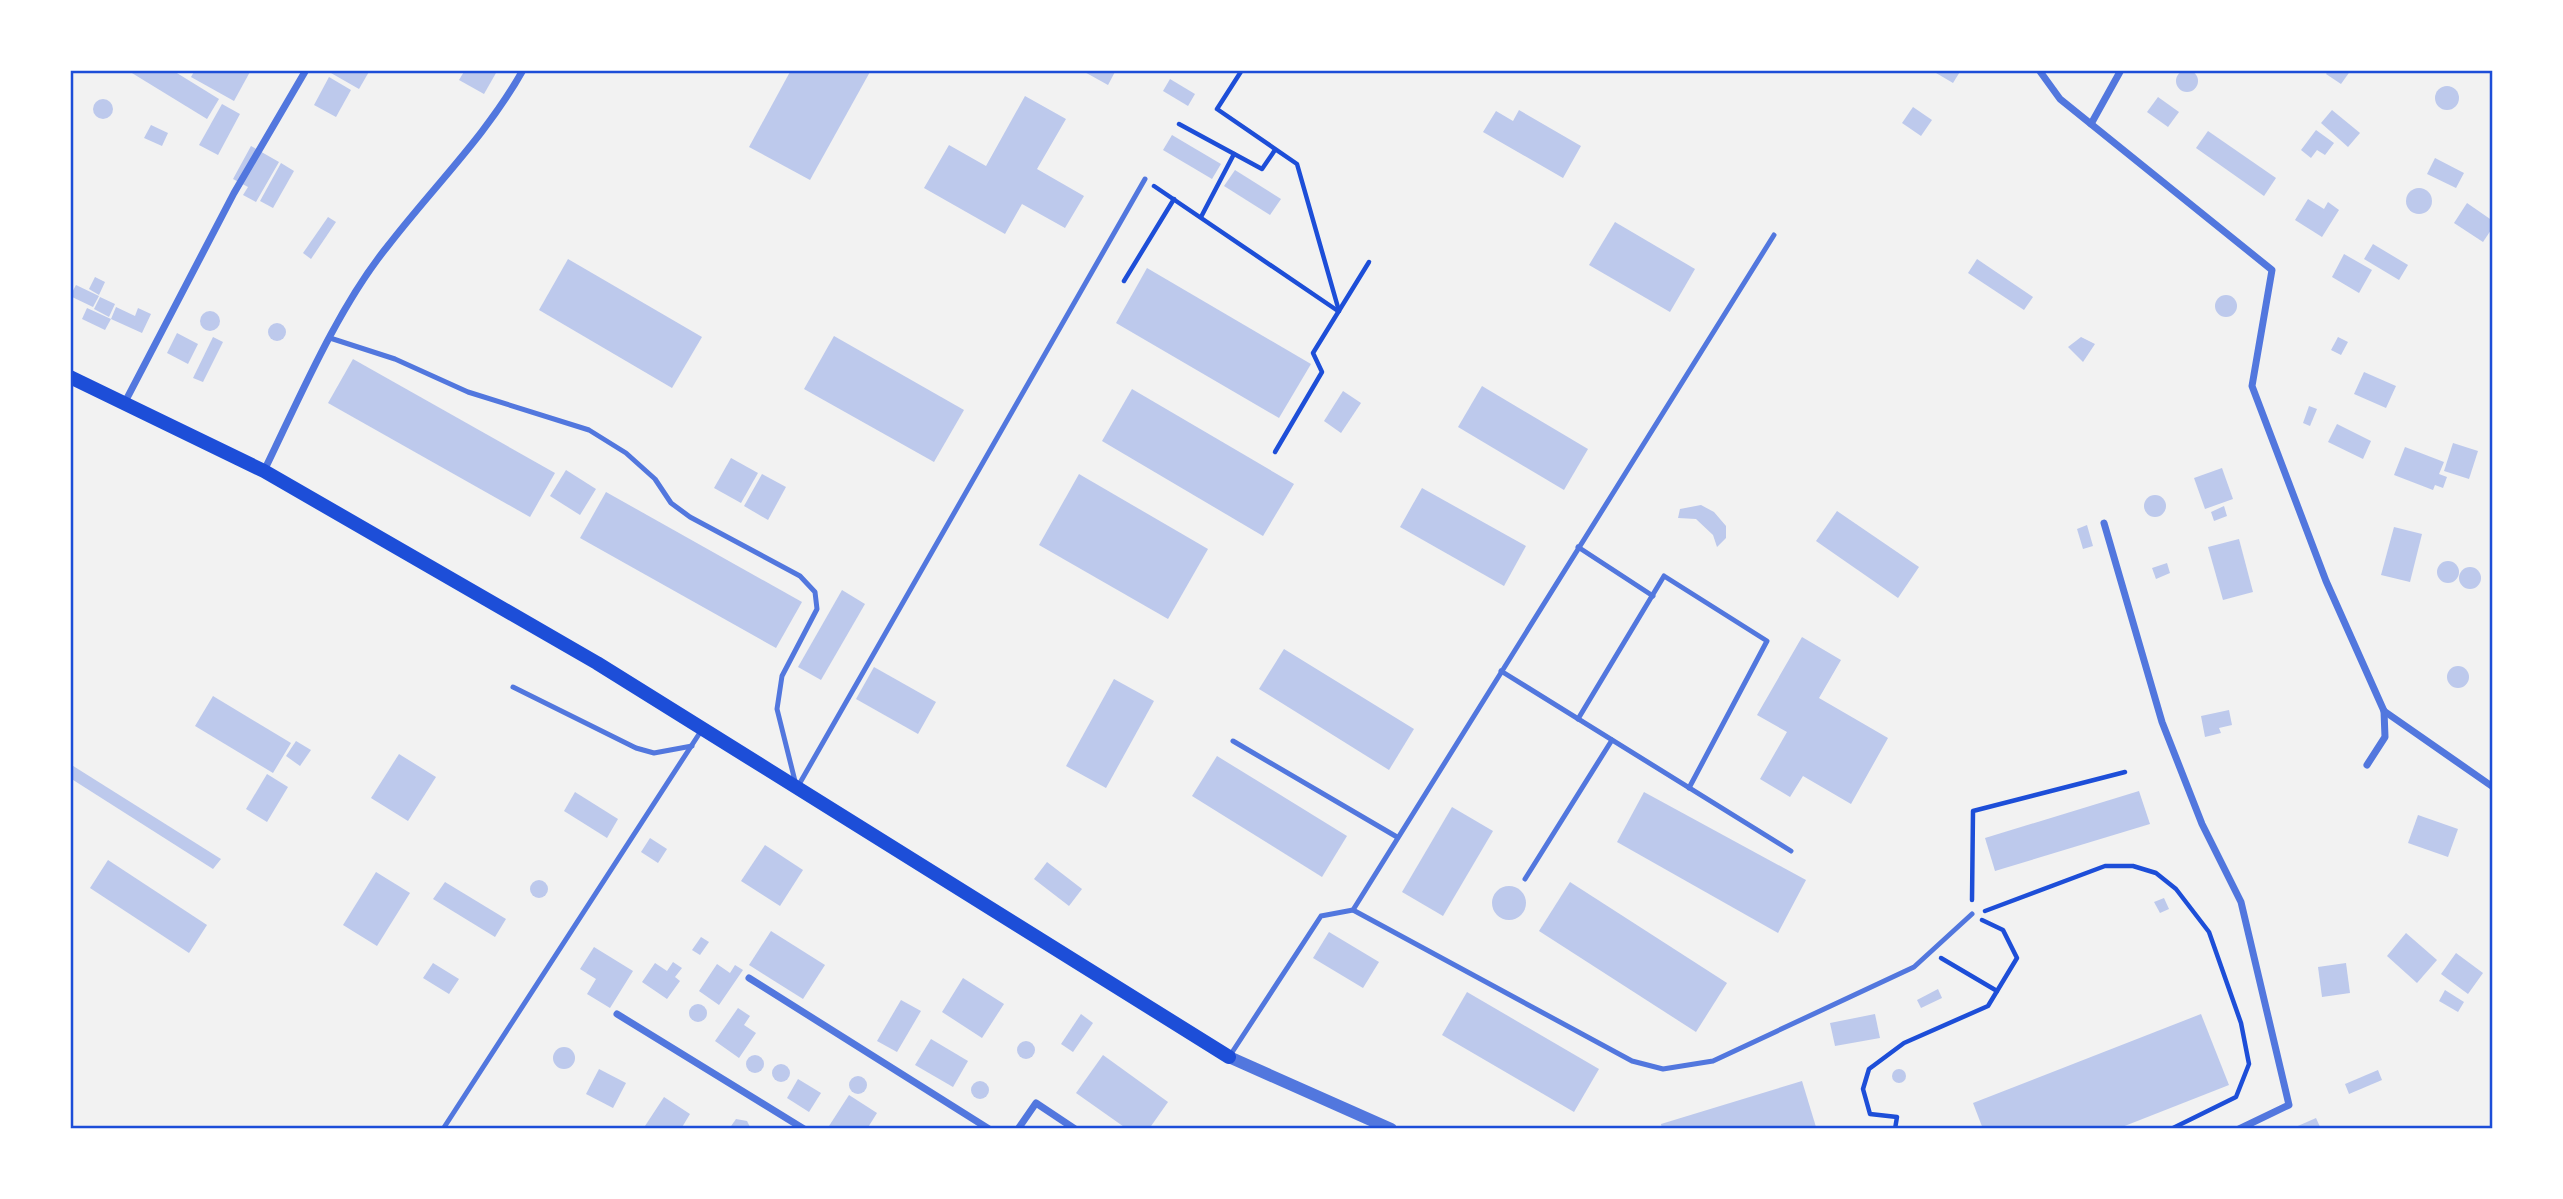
<svg xmlns="http://www.w3.org/2000/svg" width="2563" height="1199" font-family="'Roboto Serif',serif">
<style>
.building{fill:#bdc9ec}
.lines{fill:none;stroke-linecap:round;stroke-linejoin:round}
.path{stroke:#1d4ed8;stroke-width:4.5}
.service{stroke:#5277de;stroke-width:5}
.minor{stroke:#5277de;stroke-width:7}
.tertiary{stroke:#5277de;stroke-width:12}
.secondary{stroke:#1d4ed8;stroke-width:14}
.neatline{fill:none;stroke:#1d4ed8;stroke-width:2.5}
</style>
<rect width="100%" height="100%" fill="#f2f2f2"/>
<g class="building">
<circle cx="2187" cy="81" r="11"/>
<polygon points="127,70 172,70 219,99 207,119"/>
<polygon points="195,70 251,70 234,101 191,77"/>
<polygon points="333,70 370,70 359,89 331,73"/>
<polygon points="465,70 490,70 496,73 484,94 459,80"/>
<polygon points="791,70 871,70 810,180 749,147"/>
<polygon points="1081,70 1116,70 1108,85"/>
<polygon points="1931,70 1961,70 1953,83"/>
<polygon points="2329,70 2351,70 2341,84 2326,74"/>
<polygon points="329,77 351,90 336,117 314,105"/>
<polygon points="1170,79 1195,94 1188,106 1163,91"/>
<circle cx="2447" cy="98" r="12"/>
<polygon points="1025,96 1066,119 1037,169 1084,196 1065,228 1022,204 1005,234 924,188 949,145 986,166"/>
<polygon points="2158,97 2179,112 2168,127 2147,112"/>
<circle cx="103" cy="109" r="10"/>
<polygon points="222,104 240,114 218,155 199,145"/>
<polygon points="1913,107 1932,120 1921,136 1902,123"/>
<polygon points="1519,110 1581,146 1563,178 1483,132 1496,111 1513,121"/>
<polygon points="2332,110 2360,133 2348,147 2321,123"/>
<polygon points="151,125 168,133 162,146 144,138"/>
<polygon points="2316,130 2334,143 2325,155 2317,150 2311,158 2301,150"/>
<polygon points="2208,131 2276,178 2264,196 2196,148"/>
<polygon points="1172,135 1221,164 1212,179 1163,150"/>
<polygon points="251,146 279,162 256,202 243,195 248,187 233,179"/>
<polygon points="2435,158 2464,173 2456,188 2427,174"/>
<polygon points="281,163 294,171 273,208 260,201"/>
<polygon points="1235,170 1281,199 1270,215 1224,186"/>
<circle cx="2419" cy="201" r="13"/>
<polygon points="2308,199 2324,209 2328,202 2339,210 2322,237 2295,220"/>
<polygon points="2467,203 2493,221 2493,227 2483,242 2454,223"/>
<polygon points="328,217 336,222 311,259 303,253"/>
<polygon points="1615,222 1695,269 1670,312 1589,265"/>
<polygon points="2373,244 2408,265 2399,280 2364,259"/>
<polygon points="2344,254 2372,270 2359,293 2332,277"/>
<polygon points="568,259 702,337 672,388 539,310"/>
<polygon points="1977,259 2033,297 2024,310 1968,273"/>
<polygon points="1147,268 1311,364 1279,418 1116,323"/>
<polygon points="95,277 105,282 99,295 89,289"/>
<polygon points="76,285 99,296 93,307 70,296"/>
<circle cx="2226" cy="306" r="11"/>
<polygon points="100,297 115,304 109,317 94,309"/>
<polygon points="116,307 135,316 138,308 151,314 142,333 111,319"/>
<polygon points="87,308 111,319 105,330 82,319"/>
<circle cx="210" cy="321" r="10"/>
<circle cx="277" cy="332" r="9"/>
<polygon points="177,333 198,344 188,364 167,353"/>
<polygon points="834,336 964,410 934,462 804,389"/>
<polygon points="213,337 223,342 203,382 193,378"/>
<polygon points="2081,337 2095,344 2083,362 2068,347"/>
<polygon points="2338,337 2348,342 2341,355 2331,350"/>
<polygon points="353,359 555,473 530,517 328,403"/>
<polygon points="2364,372 2396,386 2386,408 2354,394"/>
<polygon points="1482,386 1588,449 1564,490 1458,427"/>
<polygon points="1132,389 1294,484 1263,536 1102,441"/>
<polygon points="1343,391 1361,403 1341,433 1324,421"/>
<polygon points="2309,406 2317,409 2310,426 2303,423"/>
<polygon points="2337,424 2371,441 2363,459 2328,442"/>
<polygon points="2453,443 2478,451 2469,479 2444,471"/>
<polygon points="2405,447 2444,462 2439,474 2447,477 2443,488 2435,485 2433,490 2394,475"/>
<polygon points="731,458 758,473 741,503 714,488"/>
<polygon points="2222,468 2233,499 2205,509 2194,478"/>
<polygon points="566,470 596,489 580,515 550,496"/>
<polygon points="762,474 786,487 768,520 744,506"/>
<polygon points="1079,474 1208,549 1168,619 1039,545"/>
<polygon points="1422,488 1526,546 1504,586 1400,527"/>
<polygon points="606,492 802,602 776,648 580,538"/>
<circle cx="2155" cy="506" r="11"/>
<polygon points="1701,505 1714,512 1726,526 1726,538 1717,547 1713,535 1696,519 1678,518 1680,509"/>
<polygon points="2224,506 2227,516 2214,521 2211,512"/>
<polygon points="1837,511 1919,567 1898,598 1816,541"/>
<polygon points="2087,525 2093,546 2083,549 2077,529"/>
<polygon points="2394,527 2422,534 2410,582 2381,575"/>
<polygon points="2239,539 2253,592 2223,600 2208,547"/>
<circle cx="2448" cy="572" r="11"/>
<polygon points="2167,563 2170,573 2156,579 2152,568"/>
<circle cx="2470" cy="578" r="11"/>
<polygon points="842,590 865,604 821,680 798,667"/>
<polygon points="1802,637 1841,660 1819,698 1888,738 1851,804 1803,776 1790,797 1760,779 1787,732 1757,715"/>
<polygon points="1284,649 1414,729 1389,770 1259,689"/>
<circle cx="2458" cy="677" r="11"/>
<polygon points="874,667 936,702 918,734 856,699"/>
<polygon points="1114,679 1154,701 1106,788 1066,766"/>
<polygon points="213,696 291,743 273,773 195,726"/>
<polygon points="2229,710 2232,725 2219,728 2221,733 2205,737 2201,716"/>
<polygon points="296,741 311,750 300,766 286,756"/>
<polygon points="399,754 436,777 408,821 371,798"/>
<polygon points="1217,756 1347,836 1322,877 1192,796"/>
<polygon points="70,764 221,859 213,869 70,778"/>
<polygon points="267,774 288,787 267,822 246,809"/>
<polygon points="2139,791 2150,824 1995,871 1985,838"/>
<polygon points="575,792 618,819 607,838 564,811"/>
<polygon points="1644,792 1806,880 1778,933 1617,842"/>
<polygon points="1452,807 1493,831 1443,916 1402,892"/>
<polygon points="2418,815 2458,829 2448,857 2408,843"/>
<polygon points="650,838 667,849 658,863 641,852"/>
<polygon points="765,845 803,870 780,906 741,881"/>
<polygon points="108,860 207,925 189,953 90,888"/>
<polygon points="1047,862 1082,889 1069,906 1034,879"/>
<polygon points="376,872 410,893 377,946 343,925"/>
<circle cx="539" cy="889" r="9"/>
<polygon points="445,882 506,919 495,937 433,899"/>
<polygon points="1570,882 1727,983 1696,1032 1539,931"/>
<circle cx="1509" cy="903" r="17"/>
<polygon points="2164,898 2169,909 2160,913 2154,902"/>
<polygon points="771,931 825,965 803,999 749,965"/>
<polygon points="1329,932 1379,962 1363,988 1313,958"/>
<polygon points="2406,933 2437,960 2417,983 2387,956"/>
<polygon points="701,937 709,942 700,955 692,950"/>
<polygon points="594,947 633,971 610,1008 587,994 596,979 580,969"/>
<polygon points="2456,953 2483,973 2468,994 2441,974"/>
<polygon points="673,962 682,968 675,977 680,981 667,999 642,982 655,963 667,971"/>
<polygon points="433,963 459,979 449,994 423,978"/>
<polygon points="2346,963 2350,993 2322,997 2318,967"/>
<polygon points="717,964 730,973 735,965 743,970 719,1005 699,991"/>
<polygon points="963,978 1004,1004 982,1038 942,1012"/>
<polygon points="1938,989 1942,998 1921,1008 1917,1000"/>
<polygon points="2445,990 2464,1002 2458,1012 2439,1001"/>
<polygon points="1467,992 1599,1069 1574,1112 1442,1035"/>
<polygon points="901,1000 921,1011 897,1052 877,1041"/>
<circle cx="698" cy="1013" r="9"/>
<polygon points="738,1008 750,1016 744,1025 756,1033 739,1058 715,1041"/>
<polygon points="1081,1014 1093,1023 1073,1052 1061,1044"/>
<polygon points="1875,1014 1880,1038 1835,1046 1830,1023"/>
<polygon points="2201,1014 2229,1085 2117,1129 1983,1129 1973,1103"/>
<polygon points="931,1039 968,1061 953,1087 915,1065"/>
<circle cx="1026" cy="1050" r="9"/>
<circle cx="564" cy="1058" r="11"/>
<circle cx="755" cy="1064" r="9"/>
<polygon points="1103,1055 1168,1102 1149,1129 1127,1129 1076,1093"/>
<circle cx="781" cy="1073" r="9"/>
<polygon points="599,1069 626,1083 613,1108 586,1094"/>
<circle cx="1899" cy="1076" r="7"/>
<polygon points="2378,1070 2382,1080 2349,1094 2345,1084"/>
<circle cx="858" cy="1085" r="9"/>
<polygon points="798,1079 821,1093 809,1112 787,1098"/>
<circle cx="980" cy="1090" r="9"/>
<polygon points="1802,1081 1816,1127 1662,1129 1661,1124"/>
<polygon points="849,1095 877,1113 867,1129 834,1129 829,1126"/>
<polygon points="664,1097 690,1114 681,1129 650,1129 645,1126"/>
<polygon points="2316,1118 2321,1129 2291,1129"/>
<polygon points="736,1119 747,1121 751,1129 729,1129"/>
</g>
<g class="lines">
<g class="path">
<polyline points="1242,70 1217,109 1297,164 1339,311"/>
<polyline points="1179,124 1262,169 1275,150"/>
<polyline points="1154,186 1338,311"/>
<polyline points="1201,217 1234,154"/>
<polyline points="1124,281 1174,199"/>
<polyline points="1275,452 1322,372 1313,353 1369,262"/>
<polyline points="1972,900 1973,811 2125,772"/>
<polyline points="1985,911 2105,866 2133,866 2156,873 2176,889 2209,932 2241,1023 2249,1064 2236,1097 2171,1129"/>
<polyline points="1941,958 1997,991"/>
<polyline points="1895,1129 1897,1117 1870,1114 1863,1089 1869,1069 1904,1043 1988,1006 2017,958 2003,930 1982,920"/>
</g>
<g class="service">
<polyline points="330,338 395,359 468,392 589,430 626,453 655,479 671,503 690,517 800,576 815,592 817,609 782,676 777,709 795,781"/>
<polyline points="1578,547 1653,596"/>
<polyline points="1501,671 1791,851"/>
<polyline points="513,687 636,748 654,753 692,746"/>
<polyline points="1578,719 1664,576 1767,641 1689,788"/>
<polyline points="1233,741 1397,837"/>
<polyline points="797,788 1145,179"/>
<polyline points="1525,879 1612,740"/>
<polyline points="1353,910 1632,1061 1663,1069 1713,1061 1914,967 1972,914"/>
<polyline points="1229,1057 1321,916 1353,910 1774,235"/>
<polyline points="443,1129 701,731"/>
</g>
<g class="minor">
<polyline points="2039,70 2060,99 2272,270 2252,386 2326,581 2384,711 2493,787"/>
<polyline points="2091,124 2121,70"/>
<polyline points="125,402 234,193 306,70"/>
<path d="M264,471c35,-72 73,-162 123,-224 46,-60 99,-111 136,-177"/>
<polyline points="2104,523 2162,722 2202,824 2241,902 2289,1105 2239,1129"/>
<polyline points="2367,765 2385,737 2384,711"/>
<polyline points="749,978 989,1129"/>
<polyline points="617,1014 804,1129"/>
<polyline points="1018,1129 1036,1103 1075,1129"/>
</g>
<polyline class="tertiary" points="1229,1057 1391,1129"/>
<polyline class="secondary" points="70,377 264,471 597,663 1229,1057"/>
</g>
<rect width="2563" height="1199" fill="none" stroke="#ffffff" stroke-width="144"/>
<rect x="72" y="72" width="2419" height="1055" class="neatline"/>
</svg>
